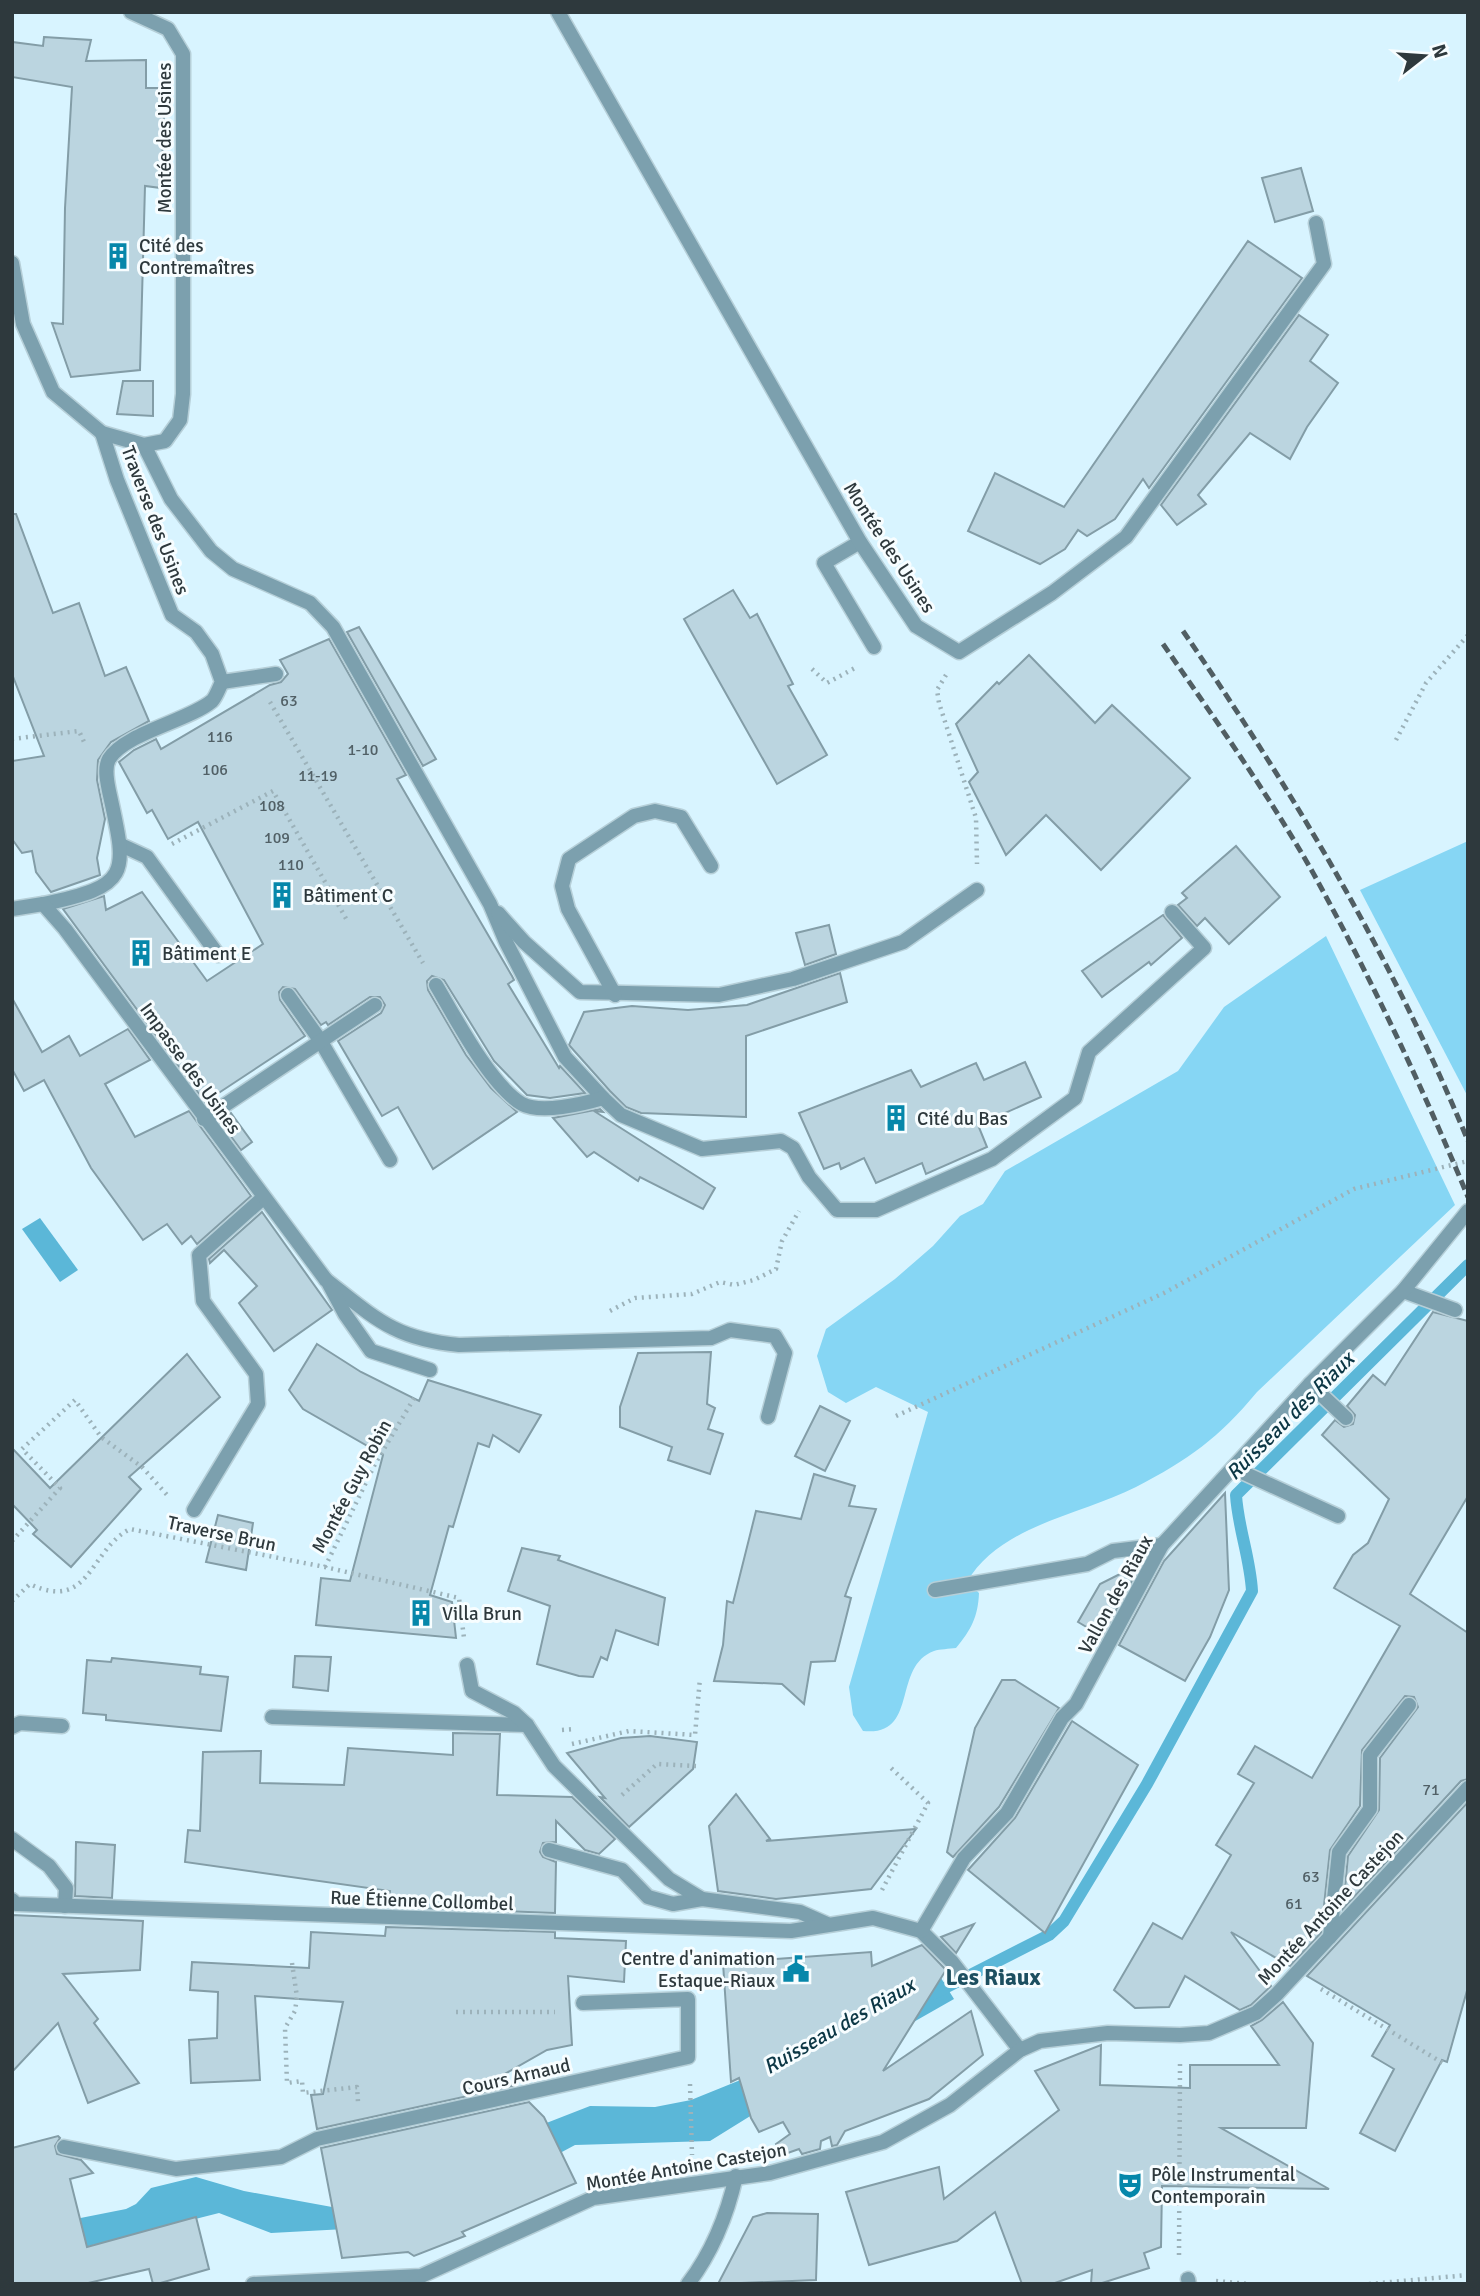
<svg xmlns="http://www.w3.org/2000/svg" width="1480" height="2296" font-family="Signika,sans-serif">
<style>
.green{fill:#86d6f4}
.water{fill:#5bb7d8}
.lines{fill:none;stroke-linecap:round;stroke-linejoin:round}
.stream{stroke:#5bb7d8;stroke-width:12}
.building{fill:#bbd5e0;stroke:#839da7;stroke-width:2}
.lane-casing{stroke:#b6cfd8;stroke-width:17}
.street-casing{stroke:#b6cfd8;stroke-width:17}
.path{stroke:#9cb2ba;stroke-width:4.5;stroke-dasharray:2 5;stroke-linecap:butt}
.lane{stroke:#7ca0ae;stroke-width:14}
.street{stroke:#7ca0ae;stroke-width:14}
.rail{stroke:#505e63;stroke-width:5;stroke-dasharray:10 5;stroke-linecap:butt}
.labels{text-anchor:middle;stroke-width:6;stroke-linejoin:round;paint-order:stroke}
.number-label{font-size:16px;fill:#516066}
.street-label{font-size:19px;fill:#2e393d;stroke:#f7fdff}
.poi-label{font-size:19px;fill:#2e393d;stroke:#f7fdff;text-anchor:start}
.water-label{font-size:21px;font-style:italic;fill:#0c3745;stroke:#f7fdff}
.quarter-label{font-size:23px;font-weight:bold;fill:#1d4f60;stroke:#f7fdff}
</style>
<rect width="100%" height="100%" fill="#d8f4ff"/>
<g class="green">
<polygon points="1468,841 1468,1097 1360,890"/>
<path d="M1326,936l129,269 -198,187c-38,46 -69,68 -121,95 -55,28 -136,38 -169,95l12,11c-1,24 -8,37 -23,55 -7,1 -16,1 -22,3 -43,16 -14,86 -71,80l-10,-16 -4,-28 79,-275 -52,-25 -30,16 -18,-11 -11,-36 9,-27 69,-50 38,-33 27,-30 23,-12 22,-33 173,-100 46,-64z"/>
</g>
<g class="water">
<polygon points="40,1218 78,1270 60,1282 22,1229"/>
<polygon points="941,1978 954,1999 773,2102 710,2141 575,2145 470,2201 364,2228 271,2233 219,2213 65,2252 25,2229 126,2209 136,2204 151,2188 196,2177 244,2191 332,2207 590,2106 655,2107 691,2100 770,2068"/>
</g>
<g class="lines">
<path class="stream" d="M933,1994l116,-59 15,-14 83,-137 105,-193c-2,-34 -14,-63 -16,-96l232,-230"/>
</g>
<g class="building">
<polygon points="44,37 91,40 86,61 146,60 146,88 165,88 161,188 145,186 140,370 71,377 52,323 63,324 65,208 72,87 12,77 12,42 43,46"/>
<polygon points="1301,168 1313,211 1275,222 1262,178"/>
<polygon points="1248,241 1302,278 1149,488 1143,479 1115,519 1087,536 1078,530 1065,549 1040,564 968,531 995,473 1064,507"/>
<polygon points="1299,315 1328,335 1310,361 1338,383 1307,427 1290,459 1250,433 1198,495 1206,504 1177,525 1161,505"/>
<polygon points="123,381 153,381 153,416 117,414"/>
<polygon points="12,514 16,514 53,613 79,603 105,676 126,667 149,721 111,742 98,760 97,780 105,819 97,858 100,875 51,892 36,872 32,851 22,853 12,839 12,761 44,756 12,674"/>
<polygon points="733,590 750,618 757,614 793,684 788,686 827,755 777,784 684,619"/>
<polygon points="359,627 372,649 436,759 423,766 347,632"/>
<polygon points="329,639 406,775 397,779 512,976 514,980 508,984 559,1068 560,1066 585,1093 550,1098 527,1095 494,1061 444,980 432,976 427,981 428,990 466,1055 491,1088 517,1112 433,1169 398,1107 382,1116 338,1041 381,1013 385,1005 380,997 370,997 328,1025 326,1022 321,1025 295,989 283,987 279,992 280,1000 305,1036 205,1102 63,909 104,896 106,910 142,892 207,981 263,944 198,822 168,839 152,810 147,813 119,762 134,750 156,739 161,749 270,685 281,682 288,674 280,660"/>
<polygon points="1029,655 1095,723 1112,705 1190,778 1101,870 1046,815 1006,855 969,782 978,772 956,724 997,682 999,684"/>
<polygon points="1236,846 1280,897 1229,944 1205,918 1197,926 1178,905 1187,898 1182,893"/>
<polygon points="1163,915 1182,938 1151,965 1149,962 1102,997 1082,971"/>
<polygon points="829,925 836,954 805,965 796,933"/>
<polygon points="840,973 847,1002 746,1036 746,1117 641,1113 626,1107 610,1091 569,1045 584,1012 632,1006 688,1010 747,1005"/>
<polygon points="12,998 42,1052 69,1036 80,1056 128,1029 150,1060 105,1084 135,1137 189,1111 251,1196 197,1244 191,1236 182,1244 167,1224 143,1240 91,1168 44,1080 24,1091 12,1069"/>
<polygon points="1025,1062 1041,1097 978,1125 987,1147 926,1174 922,1163 876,1183 864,1158 841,1169 839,1163 824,1169 799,1113 911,1070 921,1087 976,1063 984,1080"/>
<polygon points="600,1109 603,1112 594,1111 715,1188 703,1209 640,1177 638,1181 594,1152 587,1157 553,1118"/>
<polygon points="231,1113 252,1142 241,1150 219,1120"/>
<polygon points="262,1212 332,1310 274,1351 239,1303 257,1286 224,1250 210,1263 209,1259"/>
<polygon points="1433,1312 1468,1321 1468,1496 1410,1594 1468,1633 1468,1779 1461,1781 1343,1909 1348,1856 1379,1810 1380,1758 1418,1707 1414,1697 1405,1696 1362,1750 1360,1806 1330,1850 1321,1933 1290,1966 1231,1932 1271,1986 1251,2005 1240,2010 1185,1976 1169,2007 1135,2008 1114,1990 1153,1923 1182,1939 1231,1855 1216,1845 1254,1783 1238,1774 1255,1746 1312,1778 1400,1626 1334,1588 1353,1555 1368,1543 1389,1499 1322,1435 1335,1420 1344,1427 1353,1424 1355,1415 1347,1406 1373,1375 1385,1385"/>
<polygon points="317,1344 361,1372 419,1401 428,1380 541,1415 519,1452 493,1435 489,1447 478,1443 453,1527 449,1526 430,1595 452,1602 456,1638 316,1625 321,1578 350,1581 383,1455 303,1409 289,1390"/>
<polygon points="711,1352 707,1404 715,1408 708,1429 723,1434 710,1474 668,1460 672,1447 620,1427 620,1407 638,1353"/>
<polygon points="187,1354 220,1397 129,1477 141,1489 71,1567 33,1534 37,1530 12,1504 12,1448 50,1488"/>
<polygon points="820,1406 850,1421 825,1471 795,1456"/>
<polygon points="814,1474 855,1486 849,1506 876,1509 845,1596 851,1598 835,1661 811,1662 804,1704 782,1684 714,1681 723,1645 727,1601 733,1603 756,1511 801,1519"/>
<polygon points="1225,1493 1229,1590 1210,1637 1185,1681 1119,1645 1164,1561"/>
<polygon points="218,1515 253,1523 246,1570 206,1562"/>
<polygon points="522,1548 560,1556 558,1560 665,1598 658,1645 616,1630 607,1660 601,1657 593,1677 579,1676 537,1664 550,1606 508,1591"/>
<polygon points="1126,1571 1134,1577 1102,1636 1078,1622 1100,1584"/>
<polygon points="295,1656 331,1657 328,1691 293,1687"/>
<polygon points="112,1658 201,1667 200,1674 228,1677 221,1731 106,1720 106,1715 83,1713 87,1660 111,1662"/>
<polygon points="1002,1680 1015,1680 1059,1708 999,1807 953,1857 947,1852 975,1728"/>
<polygon points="1072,1721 1138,1765 1045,1933 968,1870 1015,1818"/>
<polygon points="453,1733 500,1734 497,1795 572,1797 615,1839 599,1854 585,1850 556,1821 556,1842 543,1843 540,1852 543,1857 556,1862 555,1913 388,1907 390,1891 185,1862 188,1830 200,1831 203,1752 261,1751 260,1783 344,1785 348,1748 453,1755"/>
<polygon points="650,1736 697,1742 693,1769 629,1827 600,1797 605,1798 567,1753 621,1738"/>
<polygon points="736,1794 770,1839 766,1841 916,1829 871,1889 776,1899 718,1891 709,1826"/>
<polygon points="1468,1802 1468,1987 1447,2062 1442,2060 1395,2151 1360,2133 1394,2069 1372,2056 1390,2025 1307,1976"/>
<polygon points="76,1842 115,1845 112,1898 75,1896"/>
<polygon points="12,1915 143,1921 140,1970 63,1974 98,2019 94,2023 139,2083 88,2103 58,2023 12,2072"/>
<polygon points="974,1924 956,1953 941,1937"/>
<polygon points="386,1927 555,1932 555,1938 626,1941 624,1982 568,1976 572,2045 547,2050 503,2075 513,2086 317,2129 311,2095 323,2094 343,2002 255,1996 260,2080 191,2083 189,2040 217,2038 218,1992 190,1990 192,1962 309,1968 311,1932 385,1936"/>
<polygon points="922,1945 946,1970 883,2071 971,2011 983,2055 929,2099 845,2131 837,2145 832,2146 830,2137 821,2141 820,2149 802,2154 799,2149 782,2155 776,2144 790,2134 783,2122 759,2132 751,2118 739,2078 731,2082 723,1963 871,1952 872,1966"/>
<polygon points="1283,2002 1313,2043 1306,2128 1221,2128 1329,2189 1162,2186 1161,2247 1144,2253 1149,2268 1099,2284 1091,2284 1092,2270 1052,2284 1022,2284 995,2212 957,2241 869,2265 846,2192 939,2167 944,2199 1059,2110 1035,2071 1101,2045 1100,2085 1190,2088 1190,2065 1279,2065 1251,2026 1262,2020"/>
<polygon points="529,2102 544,2117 576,2183 462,2232 465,2236 414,2256 408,2252 342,2258 321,2148"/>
<polygon points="58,2136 60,2138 55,2146 57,2154 81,2160 93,2173 70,2179 87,2247 196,2217 209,2269 157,2284 153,2284 149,2269 84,2284 12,2284 12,2148"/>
<polygon points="767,2213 818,2214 816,2280 718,2284 753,2217"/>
</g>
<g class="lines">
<defs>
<g id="lane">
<polyline points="144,445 171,499 211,551 233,569 310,603 333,627 490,904 506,942 565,1057 603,1098 621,1115 702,1149 781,1141 793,1148 809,1177 837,1210 876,1210 992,1159 1075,1098 1089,1052 1204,948 1172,912"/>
<polyline points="860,542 824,563 874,647"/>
<polyline points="222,682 276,674"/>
<polyline points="121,845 147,857 218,955"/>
<polyline points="498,913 524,942 580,992 719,995 793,979 903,942 977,890"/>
<path d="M436,985c19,32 54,100 86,119 19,10 61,0 81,-6"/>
<polyline points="288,995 320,1040 390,1160"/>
<polyline points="615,995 568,909 562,886 569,859 634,816 655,811 681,817 711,866"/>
<polyline points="204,1119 375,1005"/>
<path d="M326,1280c49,38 68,59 133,65l252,-7 19,-8 45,6 10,17 -17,64"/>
<polyline points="329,1284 345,1314 371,1351 430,1370"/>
<polyline points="1403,1291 1455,1310"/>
<polyline points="1310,1384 1346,1418"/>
<polyline points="1233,1468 1338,1516"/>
<polyline points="194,1510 258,1404 256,1374 203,1301 199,1255 263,1198"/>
<polyline points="935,1590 1087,1564 1113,1551 1162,1545"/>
<polyline points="272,1717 527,1725"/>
<polyline points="12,1727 20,1723 62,1726"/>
<polyline points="12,1839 49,1866 66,1888 65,1906"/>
<polyline points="549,1850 622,1870 648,1897 673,1904 702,1899"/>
<polyline points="1330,1937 1339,1852 1370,1809 1370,1755 1409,1705"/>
<polyline points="64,2147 176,2169 281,2157 317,2139 688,2057 688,1999 583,2003"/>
</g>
<g id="street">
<polyline points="558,12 860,542 916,626 959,652 1052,593 1126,537 1324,264 1316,223"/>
<polyline points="12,263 23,324 53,392 102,433 144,445 165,441 180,420 183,394 183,54 168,29 131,12"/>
<path d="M43,904c90,-18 84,-31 66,-113 -2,-10 -5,-23 0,-32 16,-26 79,-38 103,-58 4,-4 7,-13 10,-19l-10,-28 -16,-22 -24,-17 -55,-135 -15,-47"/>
<polyline points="12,909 43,904 65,929 326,1280"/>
<polyline points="467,1665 472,1691 514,1713 527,1725 554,1766 669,1879 702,1899 800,1912 827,1924"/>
<polyline points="12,1900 16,1904 791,1931 873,1918 921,1931 952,1962 1020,2050"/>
<polyline points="921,1931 964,1858 1007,1813 1062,1718 1076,1704 1162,1545 1310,1384 1403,1291 1468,1211"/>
<polyline points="1188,2279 1189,2284"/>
<polyline points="253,2284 421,2276 593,2198 770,2173 883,2142 950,2105 1020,2050 1040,2041 1108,2033 1180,2035 1209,2033 1256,2013 1276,1995 1468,1788"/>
<path d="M688,2284c25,-33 39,-68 48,-108"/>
</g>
</defs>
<use href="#lane" class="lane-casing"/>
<use href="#street" class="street-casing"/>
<g class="path">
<polyline points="812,669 827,683 855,668"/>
<polyline points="946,675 937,690 939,703 976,818 977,864"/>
<polyline points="270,702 423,963"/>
<polyline points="12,739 79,731 85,744"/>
<polyline points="1396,740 1426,683 1468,635"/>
<polyline points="172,844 273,791 348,922"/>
<polyline points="610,1311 635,1298 692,1294 720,1282 734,1285 754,1280 776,1269 782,1241 799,1211"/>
<polyline points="896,1416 1164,1293 1354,1189 1468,1161"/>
<polyline points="12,1541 60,1488 22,1449 75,1400 101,1437 142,1467 169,1497"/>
<polyline points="325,1567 375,1464 416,1395"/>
<path d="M12,1601l18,-17c60,29 60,-35 100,-55l195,38 134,31 5,40"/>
<polyline points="562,1730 575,1729"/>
<polyline points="572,1744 629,1731 695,1735 700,1678"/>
<polyline points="622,1795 657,1764 696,1766"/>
<polyline points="882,1890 928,1803 891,1768"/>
<polyline points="292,1963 297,1997 295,2011 285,2028 287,2083 302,2081 303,2093 357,2087 358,2102"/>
<polyline points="1321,1989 1446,2065"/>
<polyline points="456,2012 555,2012"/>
<polyline points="690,2084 692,2155"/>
<polyline points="1179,2255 1180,2064"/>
<polyline points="1216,2281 1249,2284"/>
<polyline points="1369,2284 1468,2275"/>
</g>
<use href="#lane" class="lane"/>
<use href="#street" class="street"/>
<g class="rail">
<path d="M1183,631c111,162 210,328 285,510"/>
<path d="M1163,644c51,74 104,148 149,227 58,105 110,215 156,326"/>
</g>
</g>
<defs>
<symbol id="building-bare" viewBox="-9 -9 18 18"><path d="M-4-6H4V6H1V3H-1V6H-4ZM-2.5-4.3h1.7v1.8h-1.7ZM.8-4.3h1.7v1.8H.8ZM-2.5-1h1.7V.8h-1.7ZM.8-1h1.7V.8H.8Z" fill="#0687aa" stroke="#f7fdff" stroke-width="2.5" paint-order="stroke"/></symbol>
<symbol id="civic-bare" viewBox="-9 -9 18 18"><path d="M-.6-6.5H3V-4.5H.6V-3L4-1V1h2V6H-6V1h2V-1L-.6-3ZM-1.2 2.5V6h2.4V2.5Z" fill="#0687aa" stroke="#f7fdff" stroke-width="2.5" paint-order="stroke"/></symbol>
<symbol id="theatre-bare" viewBox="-9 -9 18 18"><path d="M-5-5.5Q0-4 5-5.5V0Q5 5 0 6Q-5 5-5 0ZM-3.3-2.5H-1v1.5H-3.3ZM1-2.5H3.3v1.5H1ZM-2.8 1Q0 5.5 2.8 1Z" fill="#0687aa" stroke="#f7fdff" stroke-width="2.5" paint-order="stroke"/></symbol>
</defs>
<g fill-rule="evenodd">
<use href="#building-bare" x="99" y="237" width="38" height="38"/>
<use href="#building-bare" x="263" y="876" width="38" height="38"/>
<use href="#building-bare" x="122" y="934" width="38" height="38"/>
<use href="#building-bare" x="877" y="1099" width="38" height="38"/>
<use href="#building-bare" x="402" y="1594" width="38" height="38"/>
<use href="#civic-bare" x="777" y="1950" width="38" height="38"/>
<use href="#theatre-bare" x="1111" y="2166" width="38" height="38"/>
</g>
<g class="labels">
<g class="number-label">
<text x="289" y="706">63</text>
<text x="220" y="742">116</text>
<text x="363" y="755">1-10</text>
<text x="215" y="775">106</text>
<text x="318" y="781">11-19</text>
<text x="272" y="811">108</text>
<text x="277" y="843">109</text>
<text x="291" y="870">110</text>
<text x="1431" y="1795">71</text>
<text x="1311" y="1882">63</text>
<text x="1294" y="1909">61</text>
</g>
<g class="street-label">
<text transform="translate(164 138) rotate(-90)" y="7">Montée des Usines</text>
<text transform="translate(156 520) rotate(69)" y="7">Traverse des Usines</text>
<text transform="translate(890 547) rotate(57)" y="7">Montée des Usines</text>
<text transform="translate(191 1068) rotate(54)" y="7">Impasse des Usines</text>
<text transform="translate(351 1486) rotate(-62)" y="7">Montée Guy Robin</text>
<text transform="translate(222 1533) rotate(12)" y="7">Traverse Brun</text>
<text transform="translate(1115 1594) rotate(-61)" y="7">Vallon des Riaux</text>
<text transform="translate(422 1900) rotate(2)" y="7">Rue Étienne Collombel</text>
<text transform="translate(1330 1907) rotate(-47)" y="7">Montée Antoine Castejon</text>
<text transform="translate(516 2076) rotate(-13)" y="7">Cours Arnaud</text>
<text transform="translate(686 2166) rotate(-10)" y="7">Montée Antoine Castejon</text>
</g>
<g class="poi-label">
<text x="139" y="252">Cité des<tspan x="139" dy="22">Contremaîtres</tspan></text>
<text x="303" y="902">Bâtiment C</text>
<text x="162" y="960">Bâtiment E</text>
<text x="917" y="1125">Cité du Bas</text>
<text x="442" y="1620">Villa Brun</text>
<text x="775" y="1965" text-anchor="end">Centre d'animation<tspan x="775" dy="22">Estaque-Riaux</tspan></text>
<text x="1151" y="2181">Pôle Instrumental<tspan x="1151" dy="22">Contemporain</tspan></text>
</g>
<g class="water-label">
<text transform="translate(1290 1416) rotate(-45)" y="7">Ruisseau des Riaux</text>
<text transform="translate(839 2026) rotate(-30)" y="7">Ruisseau des Riaux</text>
</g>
<g class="quarter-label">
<text x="993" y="1985">Les Riaux</text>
</g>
</g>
<rect width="1480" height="2296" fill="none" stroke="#2e393d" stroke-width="28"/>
<g transform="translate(1424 56) rotate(73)" stroke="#f7fdff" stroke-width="5" paint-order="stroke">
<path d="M0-5L12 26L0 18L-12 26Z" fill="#2e393d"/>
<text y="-10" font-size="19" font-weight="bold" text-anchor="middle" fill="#2e393d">N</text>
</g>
</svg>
